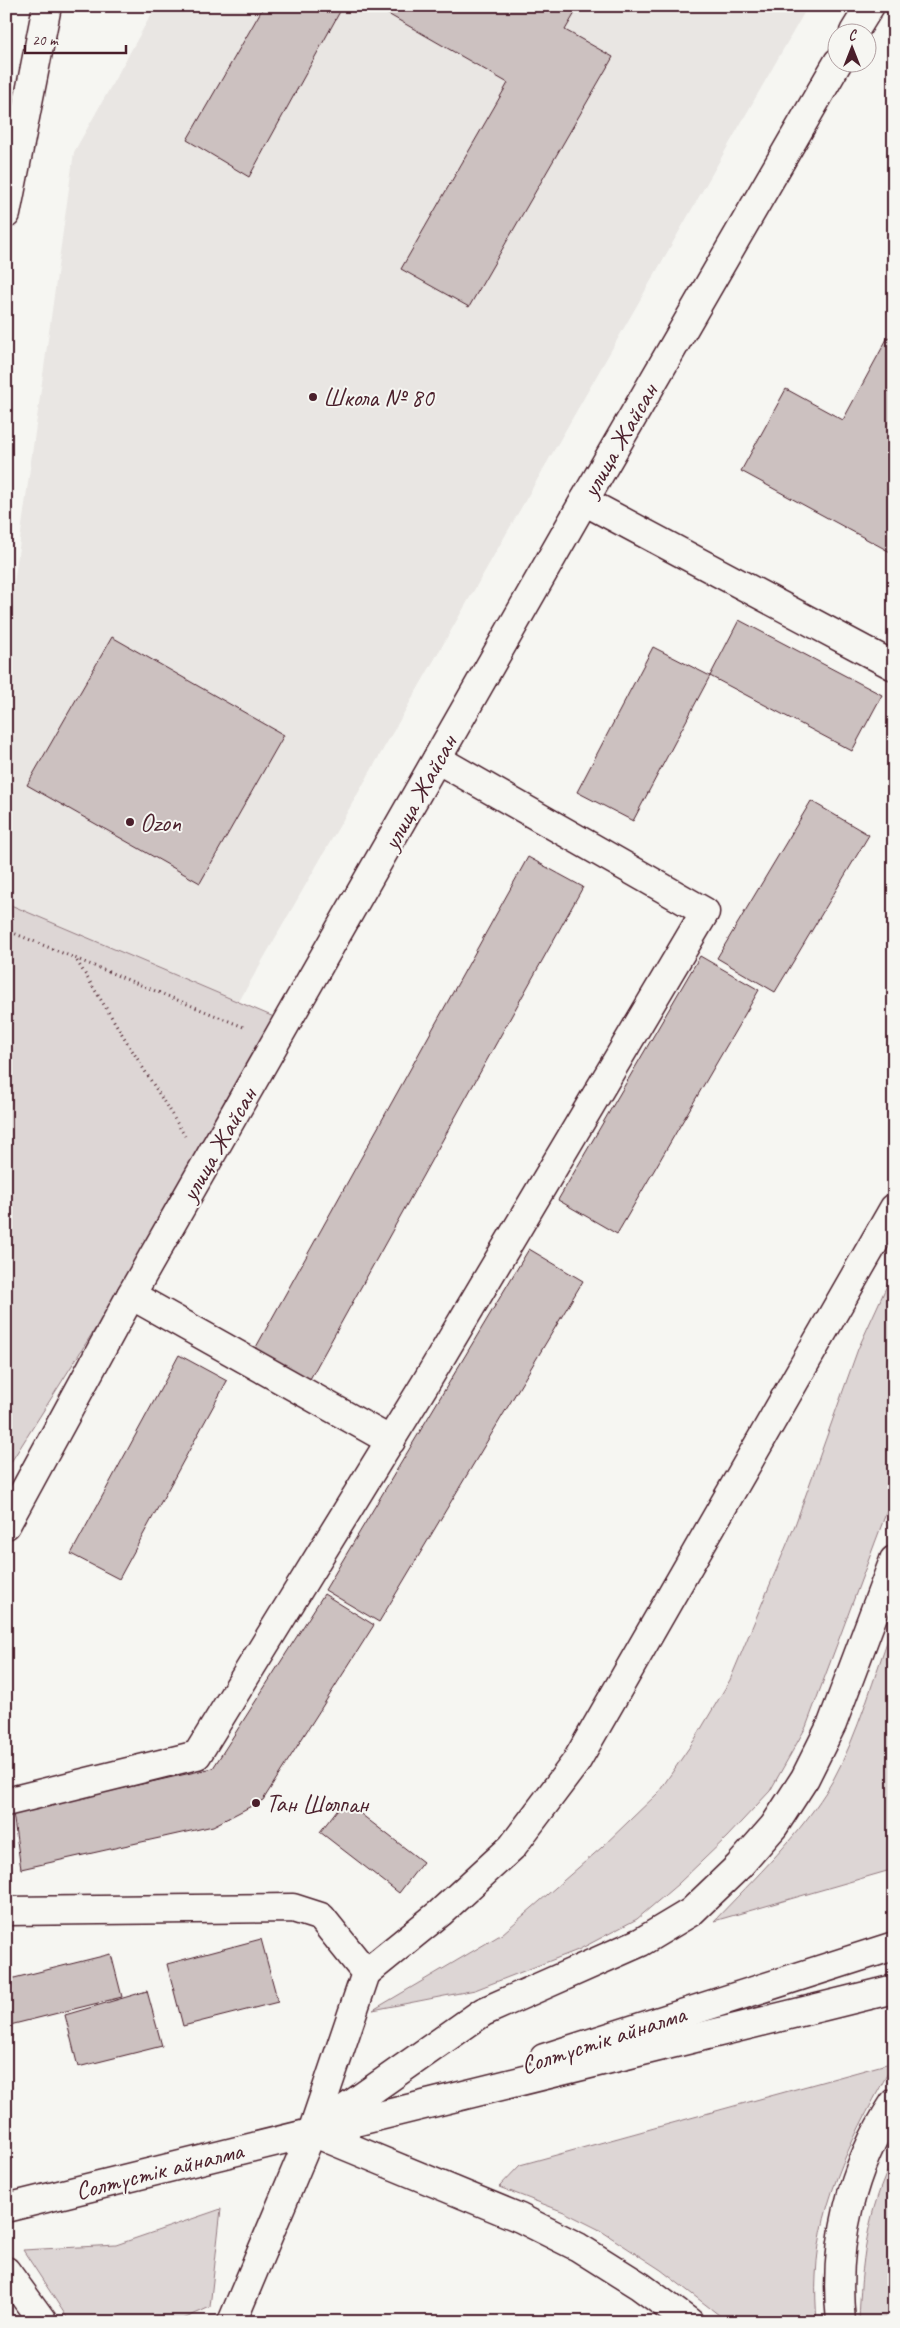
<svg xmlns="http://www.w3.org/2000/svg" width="900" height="2328" font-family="Caveat,sans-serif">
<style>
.built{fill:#e9e6e3}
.green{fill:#ddd6d5;stroke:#947a80}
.building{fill:#ccc1c0;stroke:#4a1f2b}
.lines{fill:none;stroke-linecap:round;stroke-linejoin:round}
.minor-casing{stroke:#4a1f2b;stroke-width:31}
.major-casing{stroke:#4a1f2b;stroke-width:31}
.path{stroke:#4a1f2b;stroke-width:3;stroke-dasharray:1 4;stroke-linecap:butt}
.minor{stroke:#f6f6f2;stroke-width:28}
.major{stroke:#f6f6f2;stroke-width:28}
.poi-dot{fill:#4a1f2b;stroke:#f6f6f2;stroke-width:2}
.labels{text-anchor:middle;stroke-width:4;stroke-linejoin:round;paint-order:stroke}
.poi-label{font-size:25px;fill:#4a1f2b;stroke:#f6f6f2;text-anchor:start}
.street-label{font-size:25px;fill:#4a1f2b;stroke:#f6f6f2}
</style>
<rect width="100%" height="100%" fill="#f6f6f2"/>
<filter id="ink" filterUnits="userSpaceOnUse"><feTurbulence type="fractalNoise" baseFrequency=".02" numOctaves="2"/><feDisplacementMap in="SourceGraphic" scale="10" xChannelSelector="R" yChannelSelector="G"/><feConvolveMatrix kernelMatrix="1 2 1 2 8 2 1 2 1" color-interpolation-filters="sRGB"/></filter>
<g filter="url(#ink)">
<polygon class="built" points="156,6 808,6 233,1012 6,905 6,641 74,152"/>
<g class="green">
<polygon points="6,903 288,1023 6,1470"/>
<polygon points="894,1270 894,1492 806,1727 770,1791 727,1837 678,1884 637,1919 578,1950 475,1990 373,2010 502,1934 601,1848 658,1793 695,1739 730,1680 795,1525 858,1349"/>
<path d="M894,1623v246l-180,52c40,-42 89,-89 118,-139 27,-49 42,-107 62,-159z"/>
<path d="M894,2062c-37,67 -75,135 -78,214 -1,15 0,31 1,46h-89l-67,-52 -63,-41 -34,-17 -65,-25 21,-22z"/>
<path d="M894,2158v164h-35c2,-56 8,-114 35,-164z"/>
<polygon points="221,2209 210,2307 177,2322 70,2322 23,2250 116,2245"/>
</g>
<g class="building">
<polygon points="264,6 343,6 249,177 187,140"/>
<polygon points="374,6 579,6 565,30 613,57 469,307 401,269 508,83"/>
<polygon points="888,337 894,340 894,554 741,471 786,389 843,420"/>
<polygon points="739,620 882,695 852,751 710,676"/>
<polygon points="112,637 284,735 200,883 27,785"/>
<polygon points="653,647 710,676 633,821 577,792"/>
<polygon points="811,801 869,835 775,992 717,958"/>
<polygon points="528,857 583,887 305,1388 250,1358"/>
<polygon points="700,956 759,990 617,1234 558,1200"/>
<polygon points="529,1249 583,1281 379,1622 325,1590"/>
<polygon points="179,1355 227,1381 119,1579 71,1554"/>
<polygon points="324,1594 374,1625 263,1800 213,1826 21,1869 13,1813 213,1768"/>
<polygon points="344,1801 423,1862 399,1893 320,1832"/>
<polygon points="261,1939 278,2002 183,2026 167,1964"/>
<polygon points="111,1954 122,1997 6,2026 6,1980"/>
<polygon points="147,1991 162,2046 78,2067 65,2015"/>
</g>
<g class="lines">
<defs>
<g id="minor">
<polyline points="854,32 870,6"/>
<polyline points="6,214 47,6"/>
<polyline points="584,501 894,666"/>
<polyline points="131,1295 391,1441"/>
<polyline points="6,1525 131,1295 584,501 838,62"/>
<polyline points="6,1802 197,1755 425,1384 705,912 437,759"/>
<polyline points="6,1911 293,1908 321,1917 366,1973 312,2132 232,2322"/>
<polyline points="366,1973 440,1913 512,1847 576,1762 894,1208"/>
<polyline points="6,2271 43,2322"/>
</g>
<g id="major">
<polyline points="544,2058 894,1946"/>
<polyline points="325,2123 483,2012 641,1942 691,1912 739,1866 774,1826 805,1778 832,1724 894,1560"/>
<polyline points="312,2132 520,2218 578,2247 640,2286 689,2322"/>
<polyline points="6,2208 894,1989"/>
<path d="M841,2322c-8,-78 10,-154 53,-219"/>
</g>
</defs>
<use href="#minor" class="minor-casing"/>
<use href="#major" class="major-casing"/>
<g class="path">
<polyline points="6,930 246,1028"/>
<polyline points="77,961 185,1136"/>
</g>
<use href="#minor" class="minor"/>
<use href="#major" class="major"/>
</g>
</g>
<g class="poi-dot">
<circle cx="313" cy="397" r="5"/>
<circle cx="130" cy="822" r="5"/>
<circle cx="256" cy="1803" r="5"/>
</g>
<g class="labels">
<g class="poi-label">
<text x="323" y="406">Школа № 80</text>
<text x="140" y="831">Ozon</text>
<text x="266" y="1812">Тан Шолпан</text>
</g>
<g class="street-label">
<text transform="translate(619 440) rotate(-60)" y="9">улица Жайсан</text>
<text transform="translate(419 792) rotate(-61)" y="9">улица Жайсан</text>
<text transform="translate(218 1144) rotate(-60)" y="9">улица Жайсан</text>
<text transform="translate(603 2039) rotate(-18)" y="9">Солтүстік айналма</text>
<text transform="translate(159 2170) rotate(-14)" y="9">Солтүстік айналма</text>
</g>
</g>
<rect width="900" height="2328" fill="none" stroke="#f6f6f2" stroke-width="25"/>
<rect x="12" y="12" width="875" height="2303" fill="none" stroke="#4a1f2b" stroke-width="2" filter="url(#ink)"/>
<g transform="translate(852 48)"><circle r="24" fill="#f6f6f2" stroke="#b1a0a2"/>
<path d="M0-4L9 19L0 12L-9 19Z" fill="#4a1f2b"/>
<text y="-8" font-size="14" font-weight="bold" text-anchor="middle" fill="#4a1f2b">С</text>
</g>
<path d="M25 45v8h101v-8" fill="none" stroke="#4a1f2b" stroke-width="2.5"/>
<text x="32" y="45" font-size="15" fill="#4a1f2b" stroke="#f6f6f2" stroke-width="4" paint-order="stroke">20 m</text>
</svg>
